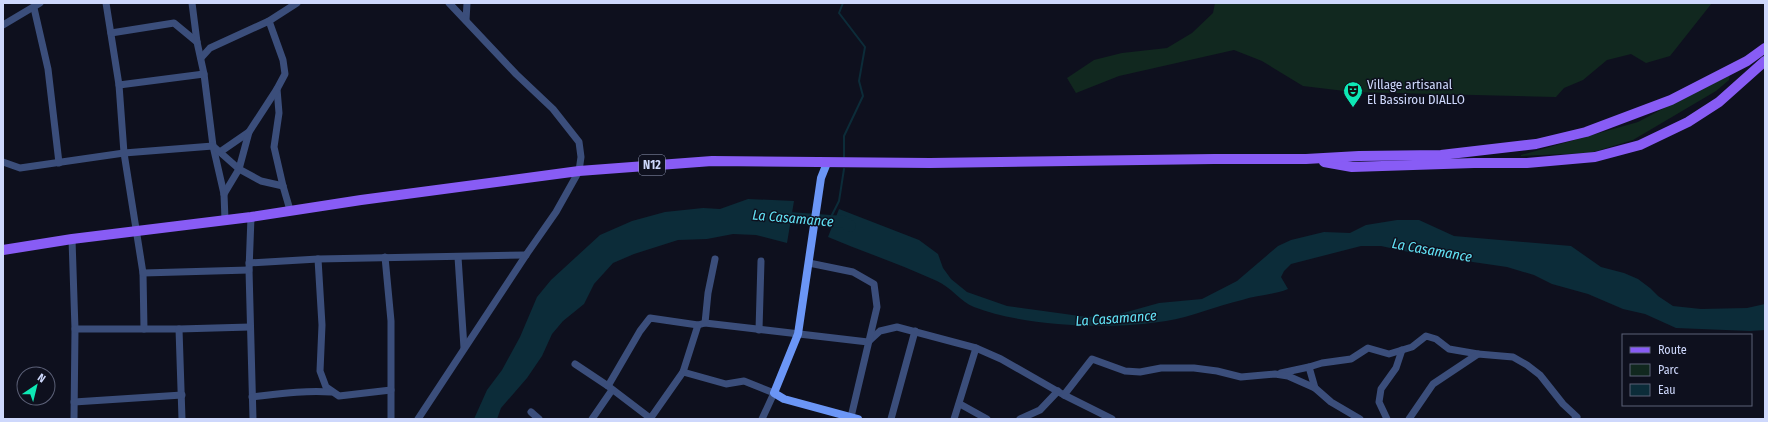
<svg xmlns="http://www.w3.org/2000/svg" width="1768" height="422" font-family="'Fira Sans Condensed',sans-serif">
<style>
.green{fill:#11281f}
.water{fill:#0c2c39}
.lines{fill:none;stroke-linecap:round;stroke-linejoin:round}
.stream{stroke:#0c2c39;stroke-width:2}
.river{stroke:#0c2c39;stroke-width:12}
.street{stroke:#3b4e7b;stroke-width:7}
.secondary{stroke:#6b96f6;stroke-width:8}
.primary{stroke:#885cf5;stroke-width:10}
.labels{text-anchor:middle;stroke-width:3;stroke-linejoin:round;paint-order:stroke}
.shield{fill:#0e101e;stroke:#949cb9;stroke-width:1}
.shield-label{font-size:12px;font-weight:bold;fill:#ced8fc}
.poi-label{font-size:13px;fill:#ced8fc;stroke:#0e101e;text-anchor:start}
.water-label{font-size:14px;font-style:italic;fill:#62e3f6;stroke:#0e101e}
</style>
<rect width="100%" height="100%" fill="#0e101e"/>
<g class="green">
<polygon points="1215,3 1712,3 1670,56 1646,63 1631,54 1607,60 1583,80 1564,88 1556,97 1353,92 1303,86 1262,61 1234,50 1119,76 1076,93 1067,78 1094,60 1122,53 1167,48 1192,33 1213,13"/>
<polygon points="1730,73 1729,80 1716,91 1633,140 1590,153 1521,156 1521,155 1638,122"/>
</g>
<g class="water">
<polygon points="748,199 794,201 787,243 756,235 733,234 707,239 678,240 634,254 613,263 594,284 584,304 563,321 552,334 542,356 527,378 501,408 497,419 474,419 487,390 502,370 520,337 537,297 551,280 600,235 632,221 665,212 703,208 720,209"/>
<path d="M839,209l80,31 19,14 5,14 8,11 16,13 40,14 80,11 29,-2 43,-12 43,-4 35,-18 41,-35 13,-6 33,-8 26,1 16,-8 31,-5h22l35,16 117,10 30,21 23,6 14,6 12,9 8,8 15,10 28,3 46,-1 18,-4v26l-15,1 -74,-3 -31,-14 -22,-5 -35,-15 -36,-10 -18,-9 -27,-8 -89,-13 -37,-8h-20l-70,18 -7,7 -3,6 7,12c-15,6 -30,6 -46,11 -26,6 -51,17 -76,21 -54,9 -140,6 -192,-14 -13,-5 -23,-20 -37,-26 -35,-16 -73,-29 -109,-44z"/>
</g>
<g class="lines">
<g class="stream">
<polyline points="843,3 839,13 865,47 859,81 863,96 844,136 844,157"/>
<polyline points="829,221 839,201 844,169"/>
</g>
<polyline class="river" points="775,217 844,222 850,226"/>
<g class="street">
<polyline points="106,3 119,85 124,153 143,273 144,329"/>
<polyline points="192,3 197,42 204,74 213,146 224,194 225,220"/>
<polyline points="34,8 48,69 59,163"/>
<polyline points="466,20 467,3"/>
<polyline points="269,21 283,60 285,74 277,89 279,113 274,147 283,186 290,210"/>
<polyline points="3,25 40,3"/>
<polyline points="111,33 174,23 197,42"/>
<polyline points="201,58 210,48 269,21 297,3"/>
<polyline points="119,85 204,74"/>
<polyline points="220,152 249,132 277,89"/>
<polyline points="3,162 20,168 124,153 213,146 239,169 261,181 283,186"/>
<polyline points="224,194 239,169 249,132"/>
<polyline points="251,217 249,270 253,419"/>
<polyline points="72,239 75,329 74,419"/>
<polyline points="385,257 391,321 391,419"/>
<polyline points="458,257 464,348"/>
<polyline points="318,259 322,325 320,371 326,387 339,396 391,390"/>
<polyline points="715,259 708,293 705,323 868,342 880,331 897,327 976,348 1001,359 1064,395 1112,419"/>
<polyline points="249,263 318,259 526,255"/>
<polyline points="809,263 853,272 874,284 877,307 851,417"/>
<polyline points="143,273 249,270"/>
<polyline points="75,329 179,329 250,327"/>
<polyline points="179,329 182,419"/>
<polyline points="759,330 761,261"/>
<polyline points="575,364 608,386 650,418"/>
<polyline points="683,372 726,384 744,381 774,393 762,419"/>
<polyline points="1281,373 1309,367"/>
<polyline points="608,386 640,331 650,318 698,325 705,323"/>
<polyline points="1315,388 1309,367 1322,363 1351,359 1368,348 1389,354 1412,347 1426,336 1436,339 1449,349 1478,354"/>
<polyline points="1064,395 1092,359 1125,371 1140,372 1161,368 1194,368 1217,371 1241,377 1275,374 1288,376 1315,388 1331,402 1360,419"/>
<path d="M252,397c26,-3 53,-7 79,-5"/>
<polyline points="74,402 182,395"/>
<polyline points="960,404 987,419"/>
<polyline points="531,412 539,419"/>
<polyline points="418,419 526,255 556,212 579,171 581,157 579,142 553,109 516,74 449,3"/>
<polyline points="592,419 612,390"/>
<polyline points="650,419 683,372 698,325"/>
<polyline points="891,419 915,331"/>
<polyline points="954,419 976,348"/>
<polyline points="1020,419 1040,410 1058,391"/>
<polyline points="1387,419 1379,402 1381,389 1396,368 1402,350"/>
<polyline points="1409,419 1433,384 1478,354 1513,357 1527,365 1540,375 1563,404 1577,417 1575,419"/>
</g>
<polyline class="secondary" points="827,163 821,178 798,334 774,393 784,399 858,419"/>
<g class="primary">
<polyline points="1324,162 1352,167 1474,163 1527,163 1595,157 1640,145 1688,122 1719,102 1765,61"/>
<polyline points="3,250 72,239 251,217 361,200 579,171 712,161 930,163 1214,159 1306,159 1359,156 1441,155 1536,144 1586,132 1671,100 1747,61 1765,48"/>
</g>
</g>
<defs>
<symbol id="theatre-pin" viewBox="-11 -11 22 30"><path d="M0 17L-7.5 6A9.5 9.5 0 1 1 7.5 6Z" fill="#0ee8b5" stroke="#0e101e"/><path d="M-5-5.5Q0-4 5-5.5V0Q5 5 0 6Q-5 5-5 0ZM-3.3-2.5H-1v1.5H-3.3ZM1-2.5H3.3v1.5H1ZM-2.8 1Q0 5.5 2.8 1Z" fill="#111"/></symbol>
</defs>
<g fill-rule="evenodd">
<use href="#theatre-pin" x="1342" y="80" width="22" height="30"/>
</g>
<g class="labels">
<rect class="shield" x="639" y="155" width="26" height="20" rx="3"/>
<g class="shield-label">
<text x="652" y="169">N12</text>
</g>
<g class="poi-label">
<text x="1367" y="89">Village artisanal<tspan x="1367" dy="15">El Bassirou DIALLO</tspan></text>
</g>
<g class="water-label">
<text transform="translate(793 218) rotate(5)" y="5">La Casamance</text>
<text transform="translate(1432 250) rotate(10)" y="5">La Casamance</text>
<text transform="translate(1116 318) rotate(-4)" y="5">La Casamance</text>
</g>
</g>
<rect width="1768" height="422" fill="none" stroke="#ced8fc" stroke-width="8"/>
<rect x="1622" y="334" width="130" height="72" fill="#0e101e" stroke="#5b6077"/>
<rect x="1630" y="347" width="20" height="6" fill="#885cf5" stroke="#5b6077"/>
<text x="1658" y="354" font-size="12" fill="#ced8fc">Route</text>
<rect x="1630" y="364" width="20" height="12" fill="#11281f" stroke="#5b6077"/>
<text x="1658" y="374" font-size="12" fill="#ced8fc">Parc</text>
<rect x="1630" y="384" width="20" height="12" fill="#0c2c39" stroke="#5b6077"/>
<text x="1658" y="394" font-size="12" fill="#ced8fc">Eau</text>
<g transform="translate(36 386) rotate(35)"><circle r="19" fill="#0e101e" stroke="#5b6077"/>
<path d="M0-3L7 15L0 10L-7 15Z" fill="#0ee8b5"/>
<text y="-6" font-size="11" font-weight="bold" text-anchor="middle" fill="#ced8fc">N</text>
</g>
</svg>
